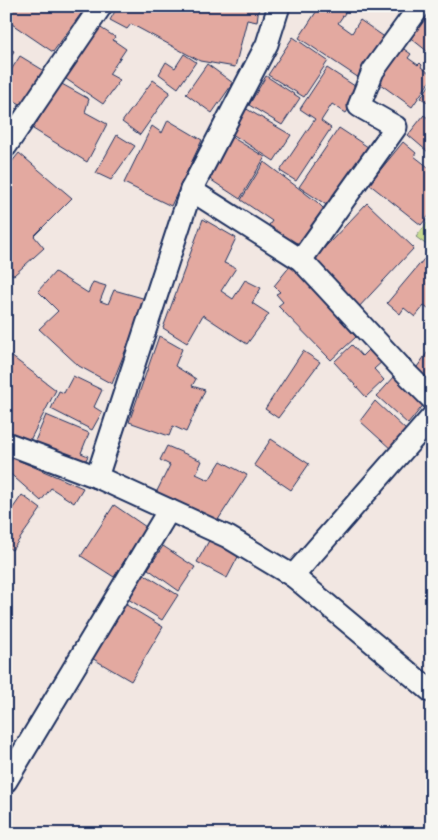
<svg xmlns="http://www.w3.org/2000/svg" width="438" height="840" font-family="'Patrick Hand',sans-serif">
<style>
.grass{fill:#c7db90;stroke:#718577}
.building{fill:#e3a9a0;stroke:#1b2f5e}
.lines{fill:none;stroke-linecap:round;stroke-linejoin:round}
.minor-casing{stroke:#1b2f5e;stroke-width:25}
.minor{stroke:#f6f6f2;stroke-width:21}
</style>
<rect width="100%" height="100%" fill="#f2e7e2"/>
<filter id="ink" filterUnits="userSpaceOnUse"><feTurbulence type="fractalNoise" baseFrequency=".02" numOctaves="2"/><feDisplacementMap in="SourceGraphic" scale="10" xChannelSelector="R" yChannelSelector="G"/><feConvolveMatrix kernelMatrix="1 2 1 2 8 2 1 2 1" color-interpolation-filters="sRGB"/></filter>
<g filter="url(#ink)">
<polygon class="grass" points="432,217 432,249 416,237"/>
<g class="building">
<polygon points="12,6 76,6 83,11 53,52 6,20 6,16"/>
<polygon points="118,6 259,6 257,22 247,20 235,67 200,61 131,24 127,29 110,20"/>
<polygon points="320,6 335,6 345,13 338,23 352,33 360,20 386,38 359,78 299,38"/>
<polygon points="428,10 432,13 432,55 408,36"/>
<polygon points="96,25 115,37 113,40 126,49 109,74 120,80 103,104 63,77"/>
<polygon points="293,37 328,61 304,97 268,75"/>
<polygon points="6,47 14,51 6,64"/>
<polygon points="401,47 411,54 408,58 418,65 420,63 422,65 421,67 432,75 432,78 412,107 376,81"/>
<polygon points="184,54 196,62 178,88 159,74 166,62 175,68"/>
<polygon points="20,56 43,70 22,105 6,96 6,78"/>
<polygon points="207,64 233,83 212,113 186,94"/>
<polygon points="327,68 361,90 346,113 332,104 321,121 331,128 296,181 280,171 315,119 300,109"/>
<polygon points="266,76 300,98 282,125 249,105"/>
<polygon points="153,80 170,92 140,135 122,122"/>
<polygon points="432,81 432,105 421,98"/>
<polygon points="60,83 89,99 85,112 107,124 87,162 33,129"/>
<polygon points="245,108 291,135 274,161 229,132"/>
<polygon points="424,115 432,121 432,147 428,152 408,135"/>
<polygon points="168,120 202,140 171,206 124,183 152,126 162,133"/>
<polygon points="339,128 371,149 331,208 299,187"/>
<polygon points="117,135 135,146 111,180 96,173"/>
<polygon points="228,135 265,157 240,199 205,176"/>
<polygon points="403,142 416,153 414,156 432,170 432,212 421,225 369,184"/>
<polygon points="19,153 72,198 34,236 44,248 14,275 6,272 6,169"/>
<polygon points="264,162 317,202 325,210 307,244 289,242 267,228 272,221 241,200"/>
<polygon points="367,203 414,248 357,309 309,264"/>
<polygon points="203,219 236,238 224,263 236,268 221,291 233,299 245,280 261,288 252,303 269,314 247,344 203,315 187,343 163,328"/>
<polygon points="424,259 432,265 432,312 424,306 415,317 404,308 400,314 387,303"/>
<polygon points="291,265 356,337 331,360 278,306 283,302 276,294 280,292 274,286"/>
<polygon points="55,272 88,293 93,282 106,286 100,301 108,304 114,290 146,299 112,384 79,366 39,329 58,311 38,291"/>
<polygon points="159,336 182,349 175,366 196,379 192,386 205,390 186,432 173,426 169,436 129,422"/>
<polygon points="352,345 362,356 371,347 384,360 374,369 384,380 366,397 334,362"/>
<polygon points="432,346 432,392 412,374"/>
<polygon points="303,351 320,362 278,418 265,409"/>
<polygon points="7,353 56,390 28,444 6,434"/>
<polygon points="73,376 102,390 94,407 102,412 92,430 51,409 59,391 64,393"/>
<polygon points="395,376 425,403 408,424 377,396"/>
<polygon points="375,401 407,431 392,450 360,421"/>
<polygon points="46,415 89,433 81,453 88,456 83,466 33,446"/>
<polygon points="271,439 309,464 291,490 254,465"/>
<polygon points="167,446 202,461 196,474 209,480 221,461 247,475 216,523 155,495 170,465 160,460"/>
<polygon points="13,458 83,488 74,503 51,488 41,501 6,470 6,467"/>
<polygon points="22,495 41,509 12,550 6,546 6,518"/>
<polygon points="114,505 146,527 114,577 81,556"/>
<polygon points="211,537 240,553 227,578 197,562"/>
<polygon points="163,546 195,567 179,591 148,569"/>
<polygon points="144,574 178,595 162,620 128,599"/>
<polygon points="123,603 163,627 131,681 90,657"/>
</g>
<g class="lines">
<defs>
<g id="minor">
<polyline points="279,6 267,44 191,190 97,477 228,537 293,576 432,692"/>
<polyline points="6,146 101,6"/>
<polyline points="191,190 301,260 406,373 432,399"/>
<polyline points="301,260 396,127 359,106 373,71 420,6"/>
<polyline points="6,443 97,477"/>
<polyline points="293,576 432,417"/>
<polyline points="6,781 169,510"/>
</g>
</defs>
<use href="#minor" class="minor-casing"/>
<use href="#minor" class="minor"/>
</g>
</g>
<rect width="438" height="840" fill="none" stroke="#f6f6f2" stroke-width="25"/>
<rect x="12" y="12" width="413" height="815" fill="none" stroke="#1b2f5e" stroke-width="2" filter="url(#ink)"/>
</svg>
